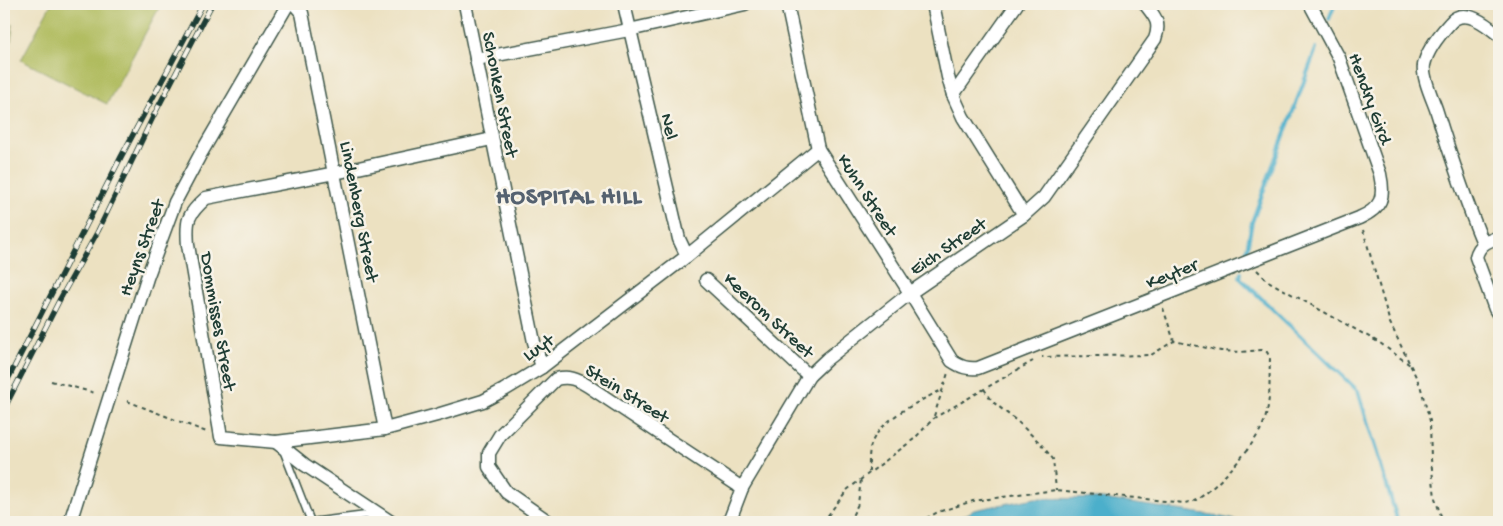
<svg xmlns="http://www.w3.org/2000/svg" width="1503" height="526" font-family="'Gochi Hand',sans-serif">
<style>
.green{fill:#b0bc5e;stroke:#687c49}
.water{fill:#4cafcb;stroke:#367680}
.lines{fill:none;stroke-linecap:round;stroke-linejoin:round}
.stream{stroke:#4cafcb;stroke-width:4}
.lane-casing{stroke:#3e5649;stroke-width:9}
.street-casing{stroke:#3e5649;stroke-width:15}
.path{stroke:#3e5649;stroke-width:2;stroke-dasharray:4 4;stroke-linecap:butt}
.lane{stroke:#fff;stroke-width:6}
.street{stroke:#fff;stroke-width:12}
.rail-casing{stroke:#1f3d34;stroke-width:5.5}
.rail{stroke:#f7f3e8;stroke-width:4;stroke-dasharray:11;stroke-linecap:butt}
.labels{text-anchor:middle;stroke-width:5;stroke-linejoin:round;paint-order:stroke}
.street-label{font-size:19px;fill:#1f3d34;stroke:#f7f3e8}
.district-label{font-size:24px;font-weight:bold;letter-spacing:1px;fill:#556270;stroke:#f7f3e8}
</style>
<rect width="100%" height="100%" fill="#f7f3e8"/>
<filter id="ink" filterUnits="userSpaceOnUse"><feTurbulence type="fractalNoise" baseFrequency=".02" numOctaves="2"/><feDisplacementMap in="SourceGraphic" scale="10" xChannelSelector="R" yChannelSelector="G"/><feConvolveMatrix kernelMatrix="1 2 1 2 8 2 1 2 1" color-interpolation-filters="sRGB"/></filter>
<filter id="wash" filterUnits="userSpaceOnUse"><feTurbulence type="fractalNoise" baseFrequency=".0096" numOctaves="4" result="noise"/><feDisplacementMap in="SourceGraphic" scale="20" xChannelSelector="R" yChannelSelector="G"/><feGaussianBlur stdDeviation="1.12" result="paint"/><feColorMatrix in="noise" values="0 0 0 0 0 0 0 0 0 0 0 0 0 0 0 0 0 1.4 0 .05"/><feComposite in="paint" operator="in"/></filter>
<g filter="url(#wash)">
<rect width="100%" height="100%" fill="#ece1c1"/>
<g class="green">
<polygon points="51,4 161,4 107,104 21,60"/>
<polygon points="4,24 13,25 4,96"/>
</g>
<polygon class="water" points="1035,498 1103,499 1212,515 1245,522 953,522 974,510"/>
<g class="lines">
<g class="stream">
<polyline points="1329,19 1335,4"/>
<polyline points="1246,254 1252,222 1316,49"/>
<polyline points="1241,273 1240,278 1358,391 1398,522"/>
</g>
</g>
</g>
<g filter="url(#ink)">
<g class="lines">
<defs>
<g id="lane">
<polyline points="283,450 311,522"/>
<polyline points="311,522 366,515 377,518"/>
</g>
<g id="street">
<polyline points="294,4 302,13 385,429"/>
<polyline points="465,4 534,342 542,367"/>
<polyline points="624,4 679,239 687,256"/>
<path d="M787,4l31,145 92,144 42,68c9,6 15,8 26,7l381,-150c23,-10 26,-21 21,-44l-41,-116 -29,-54"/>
<polyline points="933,4 948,77 953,95 963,117 1024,215"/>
<polyline points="476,59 629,30 745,4"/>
<polyline points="953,95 1017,4"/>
<path d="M492,139l-157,34 -129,25c-19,17 -20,22 -18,47l33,192 55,5 109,-13 52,-14 46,-14 21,-11 38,-23 145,-111 131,-107"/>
<path d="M1499,237c-11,4 -20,7 -23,20l19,52 4,6"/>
<path d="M1483,243c-18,-43 -33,-89 -47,-134 -4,-11 -14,-33 -12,-44 3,-15 16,-31 26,-42 14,-17 37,2 49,12"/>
<polyline points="706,280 809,376"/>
<polyline points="276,442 305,465 391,522"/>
<polyline points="70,522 147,278 175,202 200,155 288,4"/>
<path d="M549,522l-43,-30 -17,-25v-14l11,-18 56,-56c13,-3 21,0 32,7l154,102"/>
<path d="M729,522l13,-34 67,-112 18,-17 83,-66 114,-78 20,-18 111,-158c6,-17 0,-22 -10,-35"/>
</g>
</defs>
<use href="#lane" class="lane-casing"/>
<use href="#street" class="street-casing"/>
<g class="path">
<polyline points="1363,230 1390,323 1420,385 1430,421 1431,459 1435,498 1443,522"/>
<polyline points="1257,270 1268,281 1380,343 1410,365"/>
<polyline points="1163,308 1174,341"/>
<polyline points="51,381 95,393"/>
<polyline points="984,389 993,402 1018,422 1041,444 1053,459 1056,490"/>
<polyline points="127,401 209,433"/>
<polyline points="934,416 948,373"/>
<path d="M869,472c0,-11 -1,-24 5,-34 15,-24 45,-36 69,-49"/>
<polyline points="823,522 847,490 914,439 934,418 1033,361"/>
<polyline points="849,522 858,504 861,479"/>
<path d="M919,522l19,-10 35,-11 83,-11 129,13c4,-1 8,-1 11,-3 21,-12 62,-57 69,-81 6,-18 4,-41 5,-61l-3,-6 -5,-2 -21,2 -20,-1 -47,-10 -23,14 -109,2"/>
</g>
<use href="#lane" class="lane"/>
<use href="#street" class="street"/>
<defs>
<g id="rail">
<polyline points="4,387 121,157 203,4"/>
<polyline points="4,409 60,299 98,231 154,115 212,4"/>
</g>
</defs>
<use href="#rail" class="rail-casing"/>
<use href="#rail" class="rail"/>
</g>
</g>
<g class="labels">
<g class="street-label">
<text transform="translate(502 94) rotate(79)" y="7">Schonken Street</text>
<text transform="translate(1372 98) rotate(70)" y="7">Hendry Gird</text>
<text transform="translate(671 126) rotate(77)" y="7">Nel</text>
<text transform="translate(869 194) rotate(57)" y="7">Kuhn Street</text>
<text transform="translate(361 211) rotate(79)" y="7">Lindenberg Street</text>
<text transform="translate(947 245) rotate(-34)" y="7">Eich Street</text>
<text transform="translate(140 247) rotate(-70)" y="7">Heyns Street</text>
<text transform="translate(1171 272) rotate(-22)" y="7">Keyter</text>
<text transform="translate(770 314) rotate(43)" y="7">Keerom Street</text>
<text transform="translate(220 321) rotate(80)" y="7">Dommisses Street</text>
<text transform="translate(537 346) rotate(-35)" y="7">Luyt</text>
<text transform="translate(628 392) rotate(32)" y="7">Stein Street</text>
</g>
<g class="district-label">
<text x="569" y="203">HOSPITAL HILL</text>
</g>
</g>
<rect width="1503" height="526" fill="none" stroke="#f7f3e8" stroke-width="20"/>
</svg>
